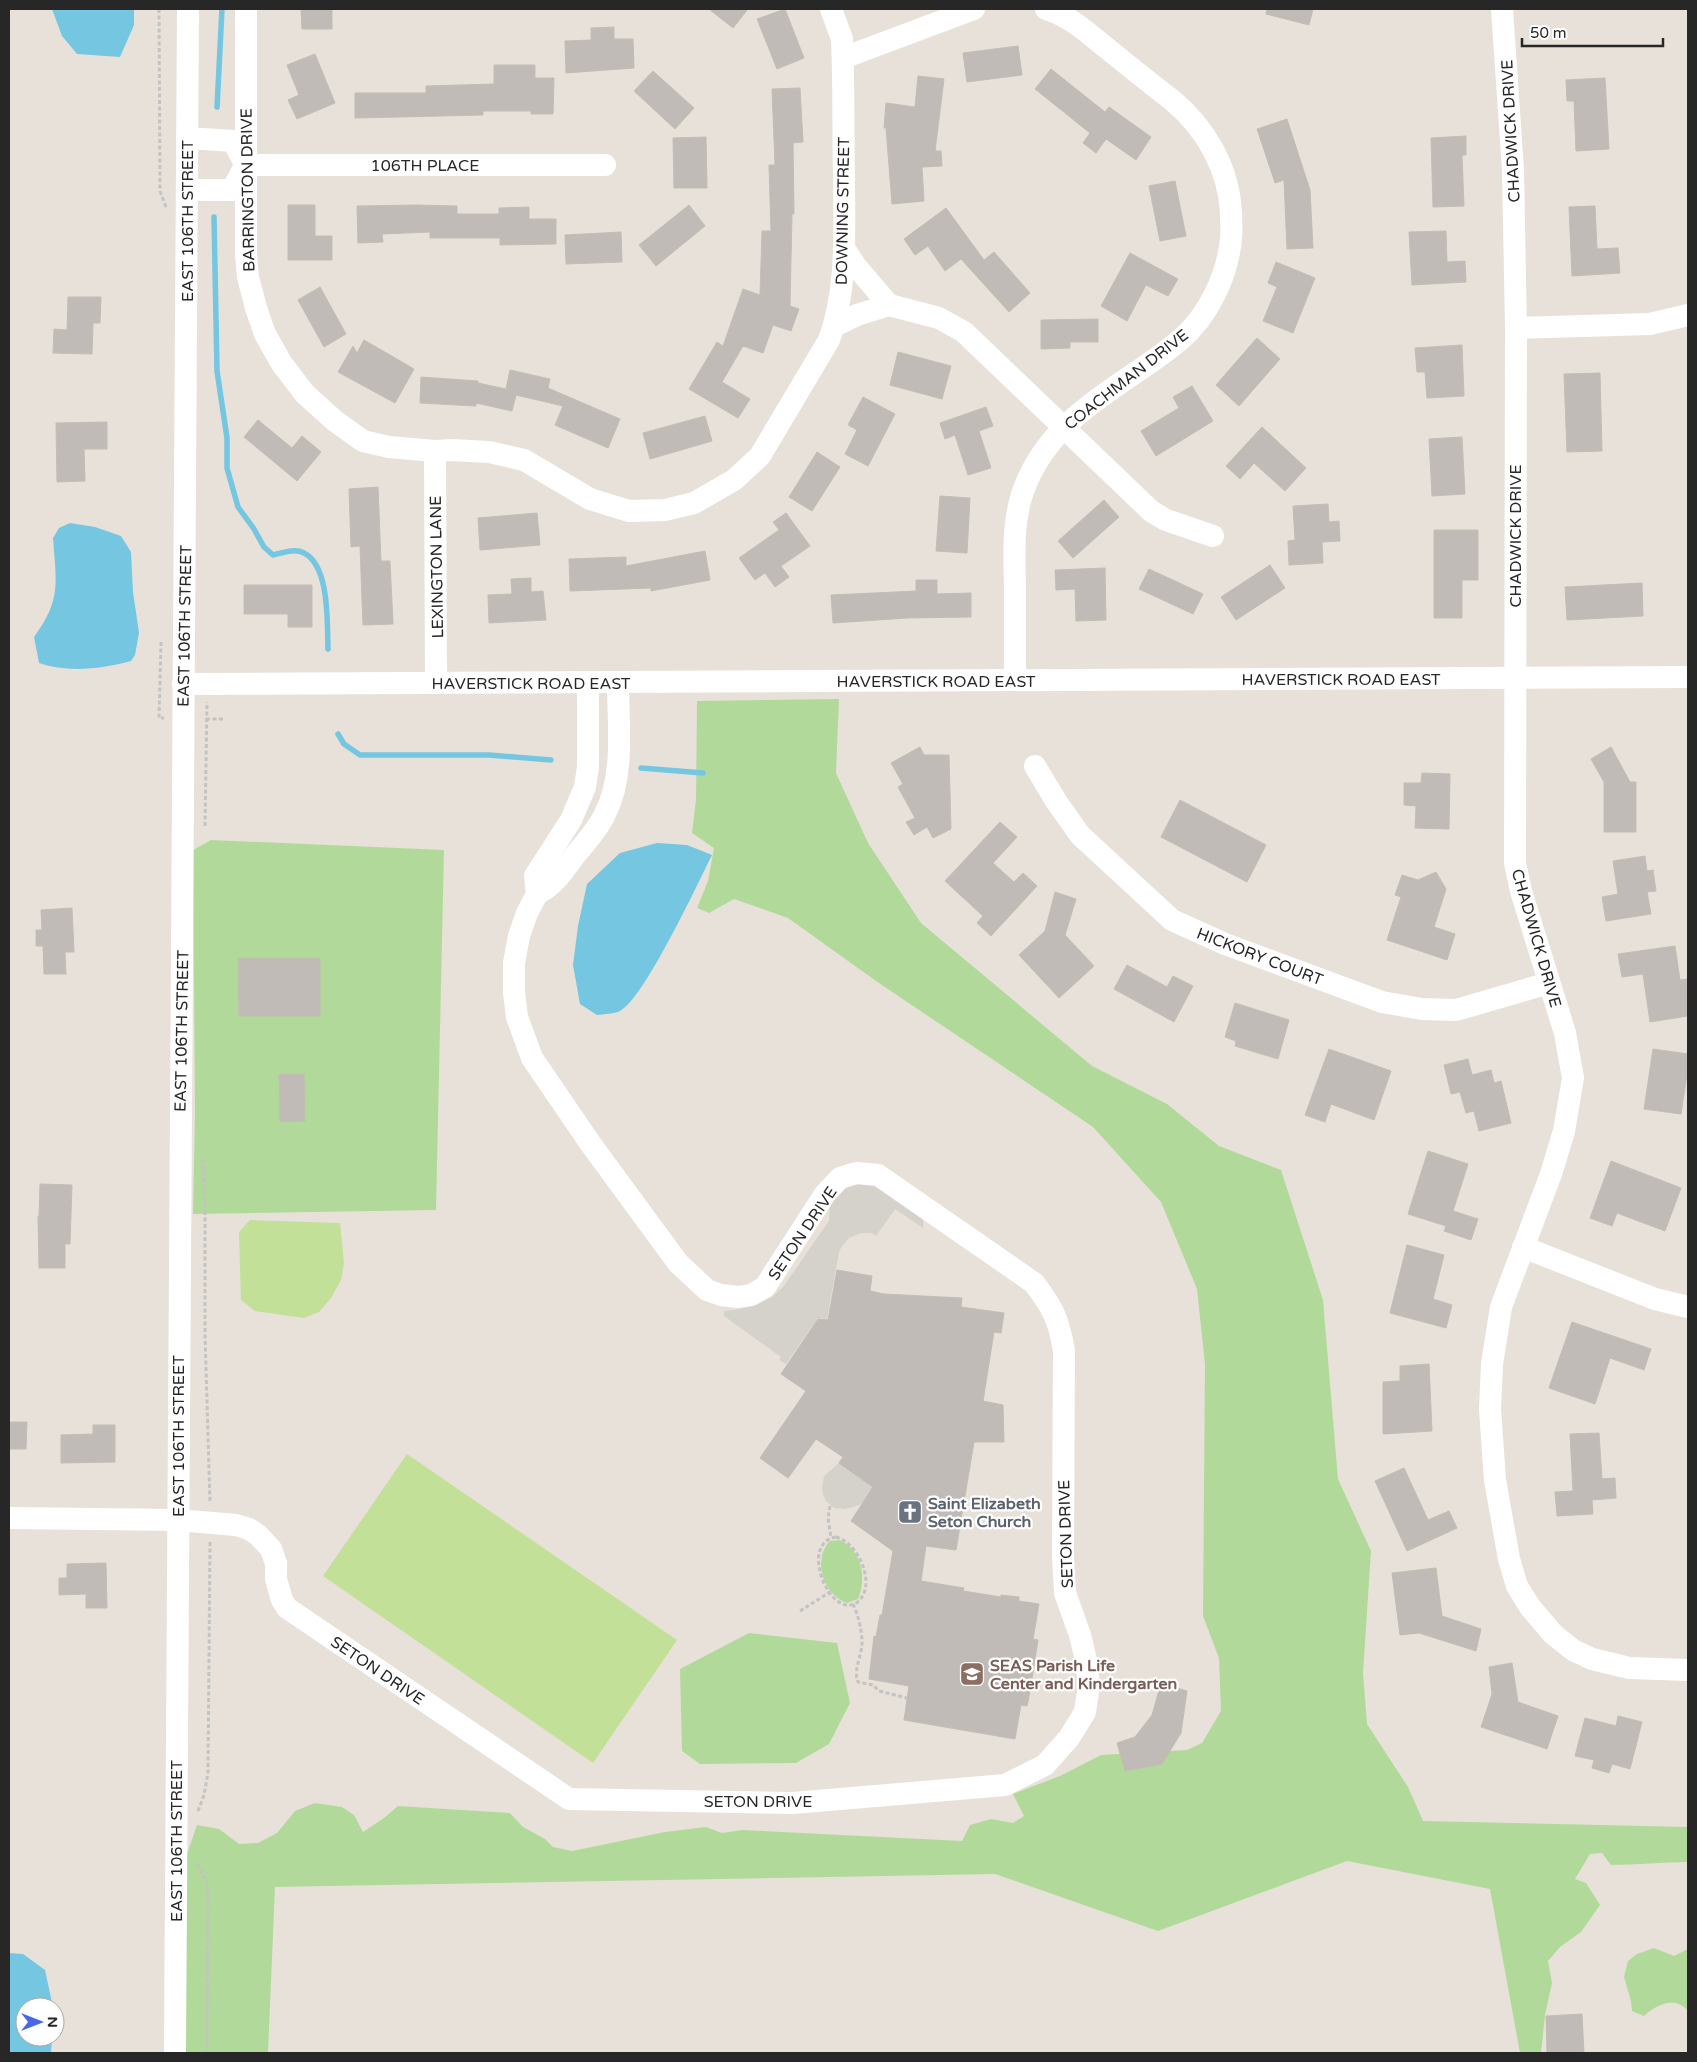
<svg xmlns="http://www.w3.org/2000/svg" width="1697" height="2062" font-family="'Varela Round',sans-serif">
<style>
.green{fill:#b1da9a}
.pitch{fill:#c2e097}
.plaza{fill:#d5d1cb}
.water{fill:#75c6e1}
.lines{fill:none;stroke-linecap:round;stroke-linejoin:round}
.stream{stroke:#75c6e1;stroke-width:5.5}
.building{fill:#c0bbb6;stroke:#c3bdb3}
.path{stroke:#c3c3c3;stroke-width:3;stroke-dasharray:4 2.5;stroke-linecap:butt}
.minor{stroke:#fff;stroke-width:22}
.labels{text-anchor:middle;stroke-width:4.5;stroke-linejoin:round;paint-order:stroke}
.street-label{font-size:16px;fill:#272727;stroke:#fff}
.worship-label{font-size:16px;font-weight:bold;fill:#5b616d;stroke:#fff;text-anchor:start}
.education-label{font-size:16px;font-weight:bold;fill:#785e54;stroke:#fff;text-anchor:start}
</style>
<rect width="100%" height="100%" fill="#e8e1d9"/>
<g class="green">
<path d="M839,699l-3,74 32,70 53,80 171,143 75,38 52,42 62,24 42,130 15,179 33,72 -8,122 4,51 41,63 15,34 265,6v35c-26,0 -51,3 -77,3l-9,-12 -12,1 -15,25 11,4 14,22 -19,27 -21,15 -12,14 4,22 -7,32 -4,38h-21l-30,-164 -143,-28 -189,70 -163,-57 -720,13 -7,166h-83l2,-199 10,-29 22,4 20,15 19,-1 19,-10 18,-22 20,-8 27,4 12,8 9,17 21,-14 14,-12 112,7 13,14 22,12 8,8 19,4 93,-19 41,-5 16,6 20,-3 220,11 8,-16 21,-6 22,4 11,-7 -11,-22 47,-18 41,-21 86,-5 15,-7 19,-32 -2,-53 -16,-42 2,-252 -8,-75 -36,-87 -68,-75 -217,-146 -88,-63 -54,-19 -25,14 -12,-5 11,-27 6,-33 -22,-15 4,-33 1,-99z"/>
<polygon points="211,840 444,850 436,1210 193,1214 195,1114 193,850"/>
<path d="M839,1540c23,9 28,39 19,59l-11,4c-24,-8 -35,-44 -17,-62z"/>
<polygon points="749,1633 837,1643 850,1703 829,1744 796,1763 700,1764 682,1751 680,1669"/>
<path d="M1654,1948l20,8 14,-7v62c-13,-16 -32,-6 -44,5l-12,-5 -1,-10 -7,-24 4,-16 9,-7z"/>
</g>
<g class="pitch">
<polygon points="250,1220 340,1223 344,1263 341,1280 331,1298 319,1312 304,1318 255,1311 241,1300 239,1232"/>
<polygon points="407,1454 677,1640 593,1763 323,1576"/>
</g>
<g class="plaza">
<polygon points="859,1184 876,1186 923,1216 923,1228 895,1209 876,1236 872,1233 861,1233 849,1238 842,1246 839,1252 827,1319 818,1318 786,1364 779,1360 781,1357 724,1316 724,1311 741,1309 754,1306 772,1297 783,1287 829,1221 830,1204 845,1188"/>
<polygon points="839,1463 879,1479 863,1503 854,1507 844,1509 834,1508 826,1501 823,1495 822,1488 824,1476"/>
</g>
<g class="water">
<polygon points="52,9 134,9 134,25 120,57 77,54 62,36"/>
<path d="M70,523l25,4 26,9 10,16 2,40 6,41 -4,22 -4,6c-30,8 -63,12 -92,2l-5,-26c28,-38 22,-55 19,-99l6,-10z"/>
<path d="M657,843l30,2 25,10c-14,28 -68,144 -92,156 -6,3 -16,3 -23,4l-17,-11 -7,-39 5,-39 9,-42 33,-31z"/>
<polygon points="9,1953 23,1954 45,1970 53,2007 25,2007 25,2037 52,2037 51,2053 9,2053"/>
</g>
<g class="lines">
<g class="stream">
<polyline points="217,107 222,9"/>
<path d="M214,217l3,154 10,67v30l11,39 16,22 10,18 9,8c9,-2 22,-7 31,-2 26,13 23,71 24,96"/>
<polyline points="338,734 344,744 360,755 489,755 551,760"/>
<polyline points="641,768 703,773"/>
</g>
</g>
<g class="building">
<polygon points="301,9 332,9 332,29 302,29"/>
<polygon points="709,9 748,9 733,28"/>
<polygon points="785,9 804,58 777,69 757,19"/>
<polygon points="1267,9 1313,9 1309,25 1266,14"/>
<polygon points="614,27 614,39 633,39 634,68 566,73 565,41 591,40 591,28"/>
<polygon points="1018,46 1022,75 967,82 963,53"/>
<polygon points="315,54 335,103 297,119 288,100 299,95 287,65"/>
<polygon points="494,65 535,65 535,78 554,78 553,114 531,114 531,111 483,111 483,115 355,118 355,93 426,93 426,86 494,84"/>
<polygon points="1051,69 1105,112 1109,107 1151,137 1136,160 1106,139 1096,153 1083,143 1090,133 1035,89"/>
<polygon points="653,71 694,108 675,129 634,91"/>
<polygon points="918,76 944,79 935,151 941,151 942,166 922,167 924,201 892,204 886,128 884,128 886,103 915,107"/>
<polygon points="1605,78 1609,149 1576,151 1574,101 1567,101 1566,80"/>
<polygon points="800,88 803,142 793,143 794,214 792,214 790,306 799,309 791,331 773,325 763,353 743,346 722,382 750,399 738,418 689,389 717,342 723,346 743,289 760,295 762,231 771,231 769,165 775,165 772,89"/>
<polygon points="1287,119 1310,190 1313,248 1287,249 1284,180 1275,183 1257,129"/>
<polygon points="1466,136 1466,155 1462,155 1464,206 1433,207 1431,138"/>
<polygon points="706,137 707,188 674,188 673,138"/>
<polygon points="1175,181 1186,236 1160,241 1149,186"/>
<polygon points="288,205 315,205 315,236 332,236 332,260 288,260"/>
<polygon points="416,205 457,206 457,214 499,214 499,208 529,207 529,219 556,219 556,244 500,245 500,238 430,238 430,232 382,234 383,242 358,243 357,206"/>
<polygon points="689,205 705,226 656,266 639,245"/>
<polygon points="1595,206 1597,249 1618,248 1620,273 1572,276 1569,207"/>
<polygon points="946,208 984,260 994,252 1030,293 1009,312 961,259 945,271 928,246 915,255 904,239"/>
<polygon points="1446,231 1447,262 1465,261 1466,282 1412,285 1409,232"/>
<polygon points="621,232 622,262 566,264 565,235"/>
<polygon points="1130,253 1178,279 1168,296 1146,285 1127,321 1101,306"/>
<polygon points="1276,262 1315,278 1293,333 1263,321 1277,287 1268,283"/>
<polygon points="320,287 346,334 324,347 298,300"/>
<polygon points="68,297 101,297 100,323 93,323 92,354 53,353 54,329 67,330"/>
<polygon points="1098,319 1098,342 1070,342 1070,348 1041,349 1041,320"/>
<polygon points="1257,338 1280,359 1239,406 1216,385"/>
<polygon points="364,340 414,369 395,403 338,372 353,346 357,353"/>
<polygon points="1462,345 1464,396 1427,398 1425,372 1417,372 1415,348"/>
<polygon points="898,352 951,366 942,399 890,385"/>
<polygon points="510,370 550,379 548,388 620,419 608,448 555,425 563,406 516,395 512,411 476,403 476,406 420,403 421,377 478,381 478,383 506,389"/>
<polygon points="1600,373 1602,451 1567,452 1564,374"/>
<polygon points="1192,386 1213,421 1156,456 1141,431 1179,408 1173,397"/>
<polygon points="863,397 895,414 868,466 845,454 857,430 848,425"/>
<polygon points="986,407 993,426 979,431 991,468 968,475 955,435 945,439 940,423"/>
<polygon points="705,416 712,441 650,459 643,433"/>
<polygon points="258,420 292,448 302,436 321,452 297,481 244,437"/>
<polygon points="107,422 107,449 84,449 85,481 57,482 56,423"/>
<polygon points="1262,427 1306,468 1285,491 1254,463 1240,479 1226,466"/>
<polygon points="1462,437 1465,494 1432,496 1429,439"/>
<polygon points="817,452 840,467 812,511 789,497"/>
<polygon points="378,487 381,561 390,561 393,624 363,625 360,546 351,547 349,489"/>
<polygon points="940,496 970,498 967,553 936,551"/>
<polygon points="1104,500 1119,517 1073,558 1058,541"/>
<polygon points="1328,504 1329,522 1339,521 1340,541 1322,542 1323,563 1289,565 1288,541 1295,540 1293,506"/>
<polygon points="537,513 540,545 480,550 478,518"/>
<polygon points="786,513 810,546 781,566 789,577 775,587 765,573 755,580 739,558 779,530 773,522"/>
<polygon points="1434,530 1478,530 1478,580 1462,580 1462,618 1434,618"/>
<polygon points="705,551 710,580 651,591 651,588 570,591 569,559 626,557 626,566"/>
<polygon points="1270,565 1285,588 1236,620 1221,597"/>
<polygon points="1105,568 1106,620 1076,621 1075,589 1056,590 1055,570"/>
<polygon points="1149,569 1203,594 1193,614 1139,589"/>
<polygon points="531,578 531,592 543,591 546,620 489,623 488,595 512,594 511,579"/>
<polygon points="916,580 937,580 937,594 971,593 971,617 907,618 833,623 831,595 916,591"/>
<polygon points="1642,583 1643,616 1567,620 1565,587"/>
<polygon points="244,585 312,585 312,627 288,627 288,614 244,614"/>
<polygon points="920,747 924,755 949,755 951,829 933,838 927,827 914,835 906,822 915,818 898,787 903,784 891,763"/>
<polygon points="1611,747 1630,782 1636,782 1636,832 1604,832 1604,782 1591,759"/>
<polygon points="1422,773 1450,774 1449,829 1415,828 1416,806 1404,805 1404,783 1421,783"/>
<polygon points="1180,800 1266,845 1247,882 1161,837"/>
<polygon points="1000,822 1017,837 993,863 1014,882 1023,873 1037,886 991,936 977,923 983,916 945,881"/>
<polygon points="1645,856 1647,871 1653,870 1656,891 1647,892 1651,914 1606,921 1602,897 1618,894 1613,861"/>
<polygon points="1436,872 1446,889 1434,927 1455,934 1447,960 1387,940 1401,897 1395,895 1402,875 1418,880"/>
<polygon points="1055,892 1076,899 1065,935 1094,966 1059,998 1019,955 1045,931"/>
<polygon points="72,908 74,952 65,952 66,974 44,974 43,946 36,946 36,930 42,930 41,910"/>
<polygon points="1675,946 1680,980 1688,979 1688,1016 1650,1022 1643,974 1622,977 1618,954"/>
<polygon points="238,958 320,958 320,1016 239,1016"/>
<polygon points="1127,965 1167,987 1173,976 1193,986 1174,1022 1114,989"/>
<polygon points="1235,1003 1289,1020 1278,1059 1235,1046 1236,1041 1225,1037"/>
<polygon points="1329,1049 1391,1071 1374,1120 1331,1104 1325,1122 1305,1115"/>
<polygon points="1653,1049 1688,1054 1688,1068 1681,1114 1644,1109"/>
<polygon points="1468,1059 1472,1075 1491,1070 1494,1083 1501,1081 1511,1123 1479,1131 1474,1111 1466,1113 1460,1092 1451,1094 1444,1065"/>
<polygon points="279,1074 304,1074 305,1121 280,1122"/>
<polygon points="1428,1151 1468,1164 1453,1211 1478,1219 1471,1240 1444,1231 1446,1226 1408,1214"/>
<polygon points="1611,1161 1681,1188 1665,1231 1617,1213 1612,1226 1590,1218"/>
<polygon points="40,1184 72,1185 70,1244 65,1244 65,1268 39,1268 38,1216 39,1216"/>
<polygon points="1407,1245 1444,1255 1433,1299 1452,1305 1446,1328 1390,1313"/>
<polygon points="837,1270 872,1276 870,1291 884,1294 962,1298 961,1307 1004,1313 1001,1333 994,1332 983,1401 1003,1405 1004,1442 974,1442 956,1550 926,1546 921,1581 964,1588 963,1591 1001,1597 1001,1595 1019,1597 1019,1601 1039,1604 1033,1639 1038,1640 1029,1697 1027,1706 1021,1705 1015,1739 904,1720 909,1686 869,1679 874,1636 876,1637 880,1615 882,1615 893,1551 851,1521 873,1487 839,1463 843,1457 816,1439 788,1478 760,1458 806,1391 781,1374 818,1319 828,1320"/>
<polygon points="1572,1322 1651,1349 1644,1370 1610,1358 1595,1404 1549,1388"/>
<polygon points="1429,1364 1432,1431 1383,1434 1383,1382 1400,1381 1400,1366"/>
<polygon points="9,1422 27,1422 26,1449 9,1449"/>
<polygon points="93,1425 115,1425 115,1462 61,1463 61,1435 93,1434"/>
<polygon points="1599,1433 1602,1479 1615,1478 1616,1498 1592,1500 1593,1514 1557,1516 1555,1492 1573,1491 1570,1434"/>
<polygon points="1404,1468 1428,1520 1449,1511 1457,1528 1407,1551 1375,1481"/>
<polygon points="106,1563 107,1608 86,1608 86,1594 59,1595 59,1578 67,1578 67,1564"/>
<polygon points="1436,1568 1442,1616 1481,1629 1476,1651 1419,1633 1400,1635 1392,1573"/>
<polygon points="1512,1663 1518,1702 1558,1716 1547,1749 1481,1727 1492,1694 1489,1667"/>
<polygon points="1161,1683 1187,1691 1181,1733 1162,1764 1125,1771 1117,1743 1135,1737 1152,1715"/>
<polygon points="1618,1716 1642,1722 1630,1769 1612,1764 1609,1773 1592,1768 1594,1760 1575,1756 1585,1718 1616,1726"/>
<polygon points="1582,2014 1584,2053 1547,2053 1546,2016"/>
</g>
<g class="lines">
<g class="path">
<polyline points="159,9 160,191 166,207"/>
<polyline points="161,642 159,718 164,718"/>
<polyline points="206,719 225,719"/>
<polyline points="205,826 207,702"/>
<polyline points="203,1159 205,1203 205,1334 210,1503"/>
<polyline points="830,1506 828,1518 831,1538"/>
<path d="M836,1537c24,6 42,52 20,66 -26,16 -58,-60 -20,-66z"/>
<path d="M853,1604c5,11 9,26 9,39 0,12 -9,27 -4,39l15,3 6,6 28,7"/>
<polyline points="800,1611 830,1592"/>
<polyline points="198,1811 204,1795 208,1773 210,1542"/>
<polyline points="197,1864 207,1882 208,1891 207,2053"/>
</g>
<g class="minor">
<path d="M246,9v245l2,23 8,31 9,26 17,30 23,30 30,27 28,20 26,6 46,4 17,-1 37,2 35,8 66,39 39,12 36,-1 29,-7 40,-23 26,-24 69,-116c19,-51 15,-110 15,-163 -1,-46 0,-92 -2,-138l-11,-30"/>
<polyline points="1502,9 1513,170 1516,328 1515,863 1521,891 1565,1033 1573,1078 1564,1131 1551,1174 1501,1307 1492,1364 1490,1409 1495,1480 1509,1559 1517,1586 1530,1607 1553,1634 1573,1650 1592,1659 1629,1668 1688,1670"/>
<polyline points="843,58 974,9"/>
<polyline points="187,138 233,141 245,164"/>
<polyline points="245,165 605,165"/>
<polyline points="187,190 232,190 245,166"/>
<polyline points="844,248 855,265 889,305"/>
<polyline points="834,326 857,315 889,305 939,318 964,332 1151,511 1166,520 1213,536"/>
<polyline points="1516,328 1650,324 1688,315"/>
<polyline points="435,451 436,683"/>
<path d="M1015,680c0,-31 0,-62 0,-93 -1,-36 -3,-74 13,-108 31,-68 96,-93 151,-138 29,-24 49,-66 52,-103 1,-8 0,-17 0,-25 -2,-44 -25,-85 -59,-113 -21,-16 -42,-33 -63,-50 -19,-15 -40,-35 -63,-41"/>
<polyline points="183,684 1688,677"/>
<polyline points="1035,766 1056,801 1080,835 1172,920 1225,944 1382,1002 1422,1009 1456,1010 1549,983"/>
<path d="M537,894c19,-10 26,-23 39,-40 10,-12 22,-25 29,-40 20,-39 13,-89 13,-131"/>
<polyline points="1523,1247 1655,1299 1688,1307"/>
<path d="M9,1518l168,2 59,5 13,4 9,6 13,14 5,14v16l6,21 5,8 282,191 224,4 212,-18 40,-20 24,-27 16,-26 4,-27 -3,-25 -6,-25 -15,-42 -2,-37 1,-205c-5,-31 -11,-43 -30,-68l-156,-108 -22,-2 -16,5 -15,16 -60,93 -14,8 -13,2 -17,-2 -14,-5 -29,-27 -88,-120 -58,-85 -15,-41 -3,-24v-30l5,-27 8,-23 10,-19 -2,-18 36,-56 14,-33 3,-20v-84"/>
<polyline points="175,2053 188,9"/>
</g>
</g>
<defs>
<symbol id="church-square" viewBox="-11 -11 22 22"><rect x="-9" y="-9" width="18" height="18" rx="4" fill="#6b7280" stroke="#fff"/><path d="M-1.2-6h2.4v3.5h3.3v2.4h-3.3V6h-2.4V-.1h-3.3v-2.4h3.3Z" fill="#fff"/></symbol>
<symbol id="school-square" viewBox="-11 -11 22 22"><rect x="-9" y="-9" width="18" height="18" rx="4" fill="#8d6e63" stroke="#fff"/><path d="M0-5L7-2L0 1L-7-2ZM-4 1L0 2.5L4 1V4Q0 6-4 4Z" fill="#fff"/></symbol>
</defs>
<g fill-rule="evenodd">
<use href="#church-square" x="896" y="1498" width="28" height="28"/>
<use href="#school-square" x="958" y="1660" width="28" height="28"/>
</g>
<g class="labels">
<g class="street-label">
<text transform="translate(1510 131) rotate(-93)" y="6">CHADWICK DRIVE</text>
<text x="425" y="171">106TH PLACE</text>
<text transform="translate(247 190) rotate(-91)" y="6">BARRINGTON DRIVE</text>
<text transform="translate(842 211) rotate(-89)" y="6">DOWNING STREET</text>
<text transform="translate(187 221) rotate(-90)" y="6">EAST 106TH STREET</text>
<text transform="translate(1126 379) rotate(-38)" y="6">COACHMAN DRIVE</text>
<text transform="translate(1515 536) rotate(-90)" y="6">CHADWICK DRIVE</text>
<text transform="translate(436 567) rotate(-91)" y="6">LEXINGTON LANE</text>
<text transform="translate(184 626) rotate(-89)" y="6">EAST 106TH STREET</text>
<text x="1341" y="685">HAVERSTICK ROAD EAST</text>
<text x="936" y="687">HAVERSTICK ROAD EAST</text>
<text x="531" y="689">HAVERSTICK ROAD EAST</text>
<text transform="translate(1537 938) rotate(74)" y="6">CHADWICK DRIVE</text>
<text transform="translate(1260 956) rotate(21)" y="6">HICKORY COURT</text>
<text transform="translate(181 1031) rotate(-89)" y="6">EAST 106TH STREET</text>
<text transform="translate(802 1233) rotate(-56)" y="6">SETON DRIVE</text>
<text transform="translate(178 1436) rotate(-90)" y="6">EAST 106TH STREET</text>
<text transform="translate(1065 1534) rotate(-92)" y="6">SETON DRIVE</text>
<text transform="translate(378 1670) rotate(34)" y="6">SETON DRIVE</text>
<text x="758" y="1807">SETON DRIVE</text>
<text transform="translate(176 1841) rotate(-90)" y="6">EAST 106TH STREET</text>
</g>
<g class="worship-label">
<text x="928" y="1509">Saint Elizabeth<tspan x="928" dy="18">Seton Church</tspan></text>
</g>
<g class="education-label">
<text x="990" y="1671">SEAS Parish Life<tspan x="990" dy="18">Center and Kindergarten</tspan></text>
</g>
</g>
<rect width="1697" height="2062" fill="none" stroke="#272727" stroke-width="20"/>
<g transform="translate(40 2022) rotate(90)"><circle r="24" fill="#ffffff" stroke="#a9a9a9"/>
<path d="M0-4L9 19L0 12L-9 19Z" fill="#4767e7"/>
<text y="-8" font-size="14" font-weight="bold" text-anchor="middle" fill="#272727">N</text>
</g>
<path d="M1522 38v8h141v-8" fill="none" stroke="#272727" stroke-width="2.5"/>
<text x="1530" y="38" font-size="15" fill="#272727" stroke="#ffffff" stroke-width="4" paint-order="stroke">50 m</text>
</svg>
